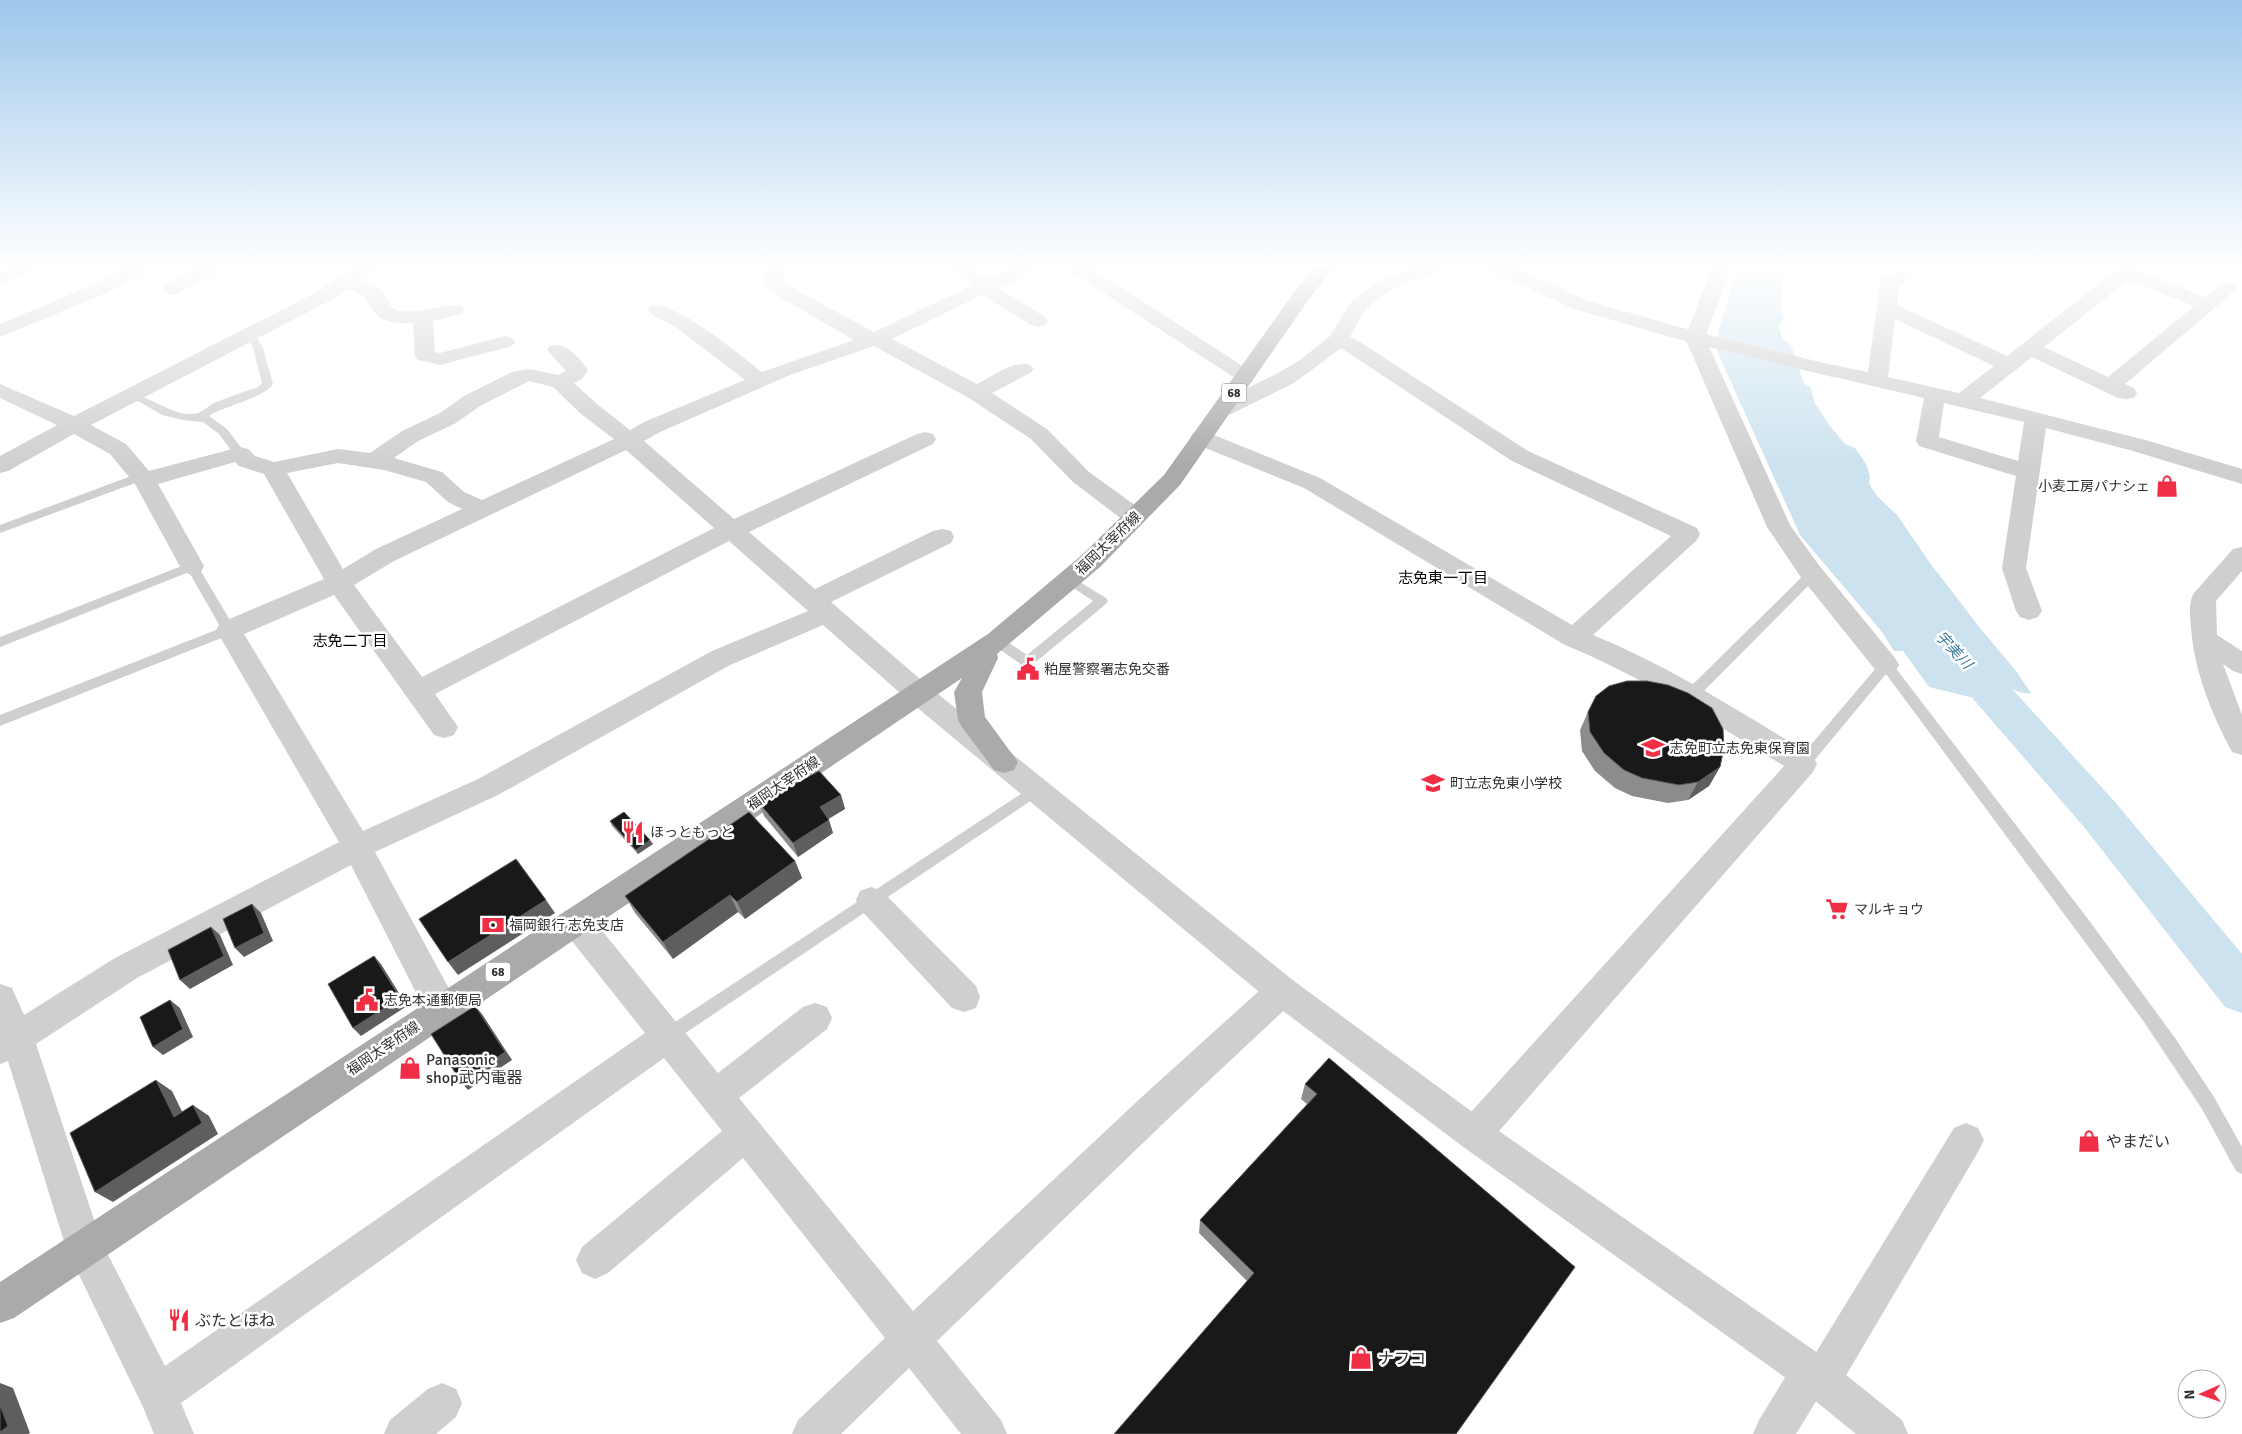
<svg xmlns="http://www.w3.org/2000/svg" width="2242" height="1434" font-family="Signika,'Noto Sans JP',sans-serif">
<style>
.water{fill:#cce3ef}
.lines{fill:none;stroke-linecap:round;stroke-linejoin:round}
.river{fill:#cce3ef;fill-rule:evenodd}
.service{fill:#cfcfcf;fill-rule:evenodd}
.minor{fill:#cfcfcf;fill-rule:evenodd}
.tertiary{fill:#cfcfcf;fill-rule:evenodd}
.primary{fill:#aaa;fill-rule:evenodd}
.wall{fill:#8c8c8c}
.shaded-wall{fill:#5e5e5e}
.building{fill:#191919;stroke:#5e5e5e}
.labels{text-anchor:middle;stroke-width:5;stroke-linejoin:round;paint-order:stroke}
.shield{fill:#fff;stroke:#707070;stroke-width:1}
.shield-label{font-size:12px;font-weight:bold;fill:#323232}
.poi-label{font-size:14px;fill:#323232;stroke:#fff;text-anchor:start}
.street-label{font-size:14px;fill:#323232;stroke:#fff}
.neighbourhood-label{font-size:15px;fill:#000;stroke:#fff}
.water-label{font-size:15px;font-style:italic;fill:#3a7a9b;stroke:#fff}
.near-poi-label{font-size:16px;fill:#323232;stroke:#fff;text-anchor:start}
</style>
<rect width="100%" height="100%" fill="#fff"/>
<path class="water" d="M1738,264h45l-2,48 3,5 -5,10 3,11 9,7 13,39 6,3 5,16 15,23 15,18 10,4 11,16 4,12 -1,8 8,12 20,19 33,48 50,65 36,43 15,22c-11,2 -18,-5 -28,-7 -8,-1 -15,0 -22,2l-7,10 -45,-11 -26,-36h-9l-12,-19 -82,-97 -83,-184 2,-22z"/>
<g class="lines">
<polygon class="river" points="1949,631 1963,635 2115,802 2242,954 2242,1013 2225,1007 2084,827 1935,655 1929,645 1935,635"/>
<g class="service">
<polygon points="2130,264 2141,264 2129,274 2123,274 2123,270"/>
<path d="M250,332l4,1 9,15 10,36c-12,16 -46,20 -64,32l18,13 19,25 -2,3h-8l-17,-23 -16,-12 -20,-2 -21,-5 -34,-20 1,-2c9,-2 42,21 61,21 11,1 16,-7 24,-11 14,-6 30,-11 44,-16l4,-4 -9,-35 -8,-13z"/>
<polygon points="142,472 146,473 148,476 146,479 0,533 0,525"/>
<polygon points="192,562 196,563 234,627 235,630 234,633 0,726 0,715 221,628 189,572 0,647 0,637"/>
<polygon points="1815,573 1821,577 1819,580 1812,582 1695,700 1685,700 1683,696 1685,692 1804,575"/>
<polygon points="1070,576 1106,598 1108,601 1106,604 1032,665 1022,665 992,644 990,641 992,638 1002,638 1027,655 1093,601 1066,583 1064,580"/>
<polygon points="1886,660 1891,662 2091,923 2175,1038 2214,1097 2242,1147 2242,1174 2236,1171 2202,1109 2142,1019 1886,674 1808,768 1803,770 1798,768 1796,764 1798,760 1881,662"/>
<polygon points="1036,784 1041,786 1043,790 1041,794 675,1040 669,1043 663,1040 661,1035 663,1030"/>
</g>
<g class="minor">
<polygon points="17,264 42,264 39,268 0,285 0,272"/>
<polygon points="130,264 154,264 151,268 113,290 0,337 0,324 99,282"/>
<polygon points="203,264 227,264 224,268 179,293 172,295 165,293 162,289 165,285"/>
<path d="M360,264h22l-2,4 -19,12c7,3 15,5 21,11 6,7 7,18 17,20 21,3 46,-9 62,-5l3,4 -3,4 -28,7 2,31 5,1 65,-17 7,2 3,4 -3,4 -72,19 -22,-5 -3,-4 -2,-33c-11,1 -29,0 -37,-9 -13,-14 -5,-17 -28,-25l-19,12 -238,124 35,19 23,27 91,-24 8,2 7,7 19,6 64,-13 32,4 32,-22 38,-18 24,-17 48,-24 17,-3 29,6 8,-4 -19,-21 3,-4c16,-4 29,11 38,24l-6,9 -8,4 23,21 33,26 14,-8 101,-42 -68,-52 -26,-14 -3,-4 3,-4c24,-6 90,50 111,66l92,-32 -81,-47 -9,-14 5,-15h18l-3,15 3,6 87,47 99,-47 -26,-17 -2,-4h22l21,14 29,-14h24l-2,4 -41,20 47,29 3,4 -3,4 -7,2 -7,-2 -49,-30 -90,44 85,45c16,-8 36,-24 53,-19l4,4 -4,4 -38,20 55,36 42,43 54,39 4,6 -4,6 -8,2 -8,-2 -54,-41 -42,-43 -62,-41 -95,-52 -84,29 -130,57 -16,9 90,78 183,-85 8,-2 8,2 3,5 -3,5 -184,88 66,57 118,-58 9,-2 9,2 3,6 -3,6 -120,59 97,84 4,7 -4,7 -10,3 -10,-3 -85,-75 -93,40 -232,130 -123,57 79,146 4,11 -4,11 -12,4 -12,-4 -79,-155 -214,113 -101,66 65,197 64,125 480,-333 -81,-102 -5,-10 5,-10 11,-4 11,4 91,112 4,1 3,7 34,42 85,-66 12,-4 12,4 5,11 -5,11 -88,69 174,213 232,-217 125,-113 12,-5 12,5 4,10 -4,10 -125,117 -232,223 64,79 6,14h-46l-52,-66 -68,66h-49l6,-14 87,-82 -142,-180 -135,115 -13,6 -13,-6 -6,-13 6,-13 140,-116 -58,-73 -483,345 13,31h-40l-11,-27 -77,-159 -58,-187 -8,3v-80l12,4 12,27 91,-57 224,-116 -123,-212 4,-7 104,-44 -60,-105 -25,-8 -4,-4 -77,22 46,82 -3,6 -9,3 -9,-3 -48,-88 -25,-30 -36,-20 -66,37 -8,2v-17l57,-31 -57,-27v-14l74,32 241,-123zM529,381l24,6 28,27 33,25 -132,61 -18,-8 -22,-20 -48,-14 24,-17 38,-18 24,-17zM626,450l88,78 -292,149 -68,-92 40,-24zM338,463l46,7 42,12 22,20 14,7 -86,40 -33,20 -56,-96zM729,541l79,70 -96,40 -234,128 -115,52 -119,-197 90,-39 100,140 10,3 10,-3 4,-8 -23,-33z"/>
<polygon points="1062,264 1085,264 1252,372 1256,376 1252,380 1245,382 1238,380 1065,268"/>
<path d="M1422,264h29l-3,4c-27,9 -64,20 -82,42 -7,8 -11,19 -16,27l7,3 171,111 169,77 3,6 -3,6 -104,95c78,32 149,78 220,121l4,8 -4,8 -327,374 -12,5 -12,-5 -6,-12 6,-12 322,-356c-71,-44 -141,-89 -219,-121l-261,-157 -111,-45 -3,-5 3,-5 8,-2 8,2 111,45 252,147 99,-89 -159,-75 -171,-113 -47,35 -63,31 -8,2 -8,-2 -3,-5 3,-5 63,-31 22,-13 30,-24 21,-34 21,-16 25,-14z"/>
<polygon points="1713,264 1732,264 1705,338 1790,525 1818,564 1895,658 1899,665 1895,672 1886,675 1877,672 1800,576 1767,527 1685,338"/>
<path d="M2126,266l79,31c10,-8 17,-16 30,-13l3,4 -113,96 9,4 3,5 -3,5 -8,1 -8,-1 -86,-41 -52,41 169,43 93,28v15l-109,-33 -87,-23 -20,140 16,43 -4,6 -9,3 -9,-3 -4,-6 -14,-43 14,-92 -97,-30 -3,-5 8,-43 -98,-23 -4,-4 4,-4 7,-2 35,7 12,-89c7,-10 20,-16 32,-13l3,4 -16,12 -2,19 110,51 112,-88zM2128,280l66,26 -86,71 -64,-30zM1895,319l99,47 -35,27 -71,-16zM1944,403l80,19 -6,39 -79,-24z"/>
<path d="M2242,547v24l-26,30 1,34 25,16v23l-9,-3 -10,-7 19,51v40l-10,-3c-21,-40 -38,-81 -41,-125 -1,-12 -3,-24 3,-34l39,-44z"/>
<polygon points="871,887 882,891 976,986 980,997 976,1008 964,1012 952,1008 860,909 856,900 860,891"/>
<polygon points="1966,1123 1978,1128 1984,1140 1978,1152 1835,1394 1821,1400 1818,1398 1796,1434 1753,1434 1759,1420 1797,1358 1811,1352 1815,1354 1954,1128"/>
<polygon points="442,1383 456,1389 462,1403 456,1417 436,1434 384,1434 390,1420 428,1389"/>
</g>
<g class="tertiary">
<polygon points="1484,264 1508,264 1588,301 1701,333 1840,367 1844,371 1840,375 1833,377 1688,342 1574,309 1486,268"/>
<polygon points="918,683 928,686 1294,981 1486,1122 1825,1358 1902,1420 1908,1434 1856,1434 1797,1386 1462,1146 1270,1001 908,700 904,693 908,686"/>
</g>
<polygon class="primary" points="1317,264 1337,264 1309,299 1180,485 1100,567 997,654 998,658 982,692 985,717 1018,762 1014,770 1004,773 994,770 962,727 958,720 954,692 962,678 14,1318 0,1323 0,1282 988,634 1082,555 1164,475 1295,291"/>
</g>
<g class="wall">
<polygon points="1588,712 1720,767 1709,786 1688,800 1668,803 1632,796 1615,788 1595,771 1582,751 1580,730"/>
<polygon points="841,795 845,809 828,819 833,833 798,857 764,816 759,803"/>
<polygon points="610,821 653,844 638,854 612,826"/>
<polygon points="795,861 802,878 745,919 738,912 673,959 635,913 625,896"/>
<polygon points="1305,1084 1575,1267 1247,1281 1199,1233 1200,1220 1307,1104 1301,1099"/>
</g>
<g class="shaded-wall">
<polygon points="1720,767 1709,786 1688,800 1698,782"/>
<polygon points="841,795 845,809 825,821 820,807"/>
<polygon points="829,820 833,833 798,857 793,843"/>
<polygon points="650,840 653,844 638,854 636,850"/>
<polygon points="795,861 802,878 745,919 737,902"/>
<polygon points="730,895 738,912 673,959 663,942"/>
<polygon points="546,900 555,913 458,975 448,962"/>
<polygon points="252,904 261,913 273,941 244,957 235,948"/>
<polygon points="211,927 220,935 233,965 190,989 180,980"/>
<polygon points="374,956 381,964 407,1006 361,1036 353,1028"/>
<polygon points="170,1000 180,1008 193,1037 163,1055 153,1047"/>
<polygon points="475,1006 482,1014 512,1060 468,1090 461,1082"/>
<polygon points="156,1080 172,1091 190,1128 174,1117"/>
<polygon points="193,1105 209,1116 218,1134 113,1202 95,1192"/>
<polygon points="0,1383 13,1388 30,1433 28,1434 0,1434"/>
</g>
<g class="building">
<polygon points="1627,681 1647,681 1668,685 1688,693 1712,708 1723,729 1724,748 1720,767 1698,782 1679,785 1642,778 1624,770 1604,753 1590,732 1588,712 1596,696 1609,686"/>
<polygon points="819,771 841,795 820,807 829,820 793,843 759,803"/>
<polygon points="624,812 650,840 636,850 610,821"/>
<polygon points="749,812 795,861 737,902 730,895 663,942 625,896"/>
<polygon points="516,859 546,900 448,962 419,919"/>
<polygon points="252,904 264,933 235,948 223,919"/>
<polygon points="211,927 224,956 180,980 168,950"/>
<polygon points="374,956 400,998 353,1028 328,984"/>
<polygon points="170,1000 183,1029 153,1047 140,1017"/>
<polygon points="475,1006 505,1052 461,1082 431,1034"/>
<polygon points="1329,1058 1575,1267 1456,1434 1114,1434 1254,1273 1200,1220 1317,1094 1305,1084"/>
<polygon points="156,1080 174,1117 193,1105 202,1123 95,1192 70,1133"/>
<polygon points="0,1405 8,1426 0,1432"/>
</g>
<linearGradient id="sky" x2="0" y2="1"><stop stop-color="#9dc7eb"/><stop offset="0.57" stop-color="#fff"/><stop offset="1" stop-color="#fff" stop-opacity="0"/></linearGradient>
<rect width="2242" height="465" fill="url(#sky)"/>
<defs>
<symbol id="shop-bare" viewBox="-9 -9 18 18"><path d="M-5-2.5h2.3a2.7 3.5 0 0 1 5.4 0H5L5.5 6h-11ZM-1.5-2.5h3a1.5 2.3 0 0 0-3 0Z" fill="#f02e46" stroke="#fff" stroke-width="2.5" paint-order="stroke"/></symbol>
<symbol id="civic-bare" viewBox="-9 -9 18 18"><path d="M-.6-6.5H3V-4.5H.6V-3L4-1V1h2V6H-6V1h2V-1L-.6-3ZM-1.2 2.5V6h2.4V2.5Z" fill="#f02e46" stroke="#fff" stroke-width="2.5" paint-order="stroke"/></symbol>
<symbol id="school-bare" viewBox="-9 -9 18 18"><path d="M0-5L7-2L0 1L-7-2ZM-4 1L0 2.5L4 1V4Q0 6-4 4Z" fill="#f02e46" stroke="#fff" stroke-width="2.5" paint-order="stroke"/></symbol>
<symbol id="restaurant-bare" viewBox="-9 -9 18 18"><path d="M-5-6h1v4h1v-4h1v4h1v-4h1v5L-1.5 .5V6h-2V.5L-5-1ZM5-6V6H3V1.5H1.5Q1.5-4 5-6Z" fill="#f02e46" stroke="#fff" stroke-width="2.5" paint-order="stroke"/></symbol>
<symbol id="supermarket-bare" viewBox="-9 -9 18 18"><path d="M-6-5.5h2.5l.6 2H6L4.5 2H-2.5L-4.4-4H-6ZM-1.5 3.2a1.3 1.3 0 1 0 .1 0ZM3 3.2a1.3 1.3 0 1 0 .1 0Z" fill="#f02e46" stroke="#fff" stroke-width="2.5" paint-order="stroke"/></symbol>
<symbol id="bank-bare" viewBox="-9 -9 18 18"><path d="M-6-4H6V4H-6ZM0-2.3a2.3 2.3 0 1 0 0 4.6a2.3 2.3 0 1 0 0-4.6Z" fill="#f02e46" stroke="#fff" stroke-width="2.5" paint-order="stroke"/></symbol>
</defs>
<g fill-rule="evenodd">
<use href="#shop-bare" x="2151" y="470" width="32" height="32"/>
<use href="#civic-bare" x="1012" y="653" width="32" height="32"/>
<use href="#school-bare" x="1637" y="732" width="32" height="32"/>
<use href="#school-bare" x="1417" y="767" width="32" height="32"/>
<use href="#restaurant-bare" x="617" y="816" width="32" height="32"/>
<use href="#supermarket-bare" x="1821" y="893" width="32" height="32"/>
<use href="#bank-bare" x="477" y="909" width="32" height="32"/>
<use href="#civic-bare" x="351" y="984" width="32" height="32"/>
<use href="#shop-bare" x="394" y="1052" width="32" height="32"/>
<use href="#shop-bare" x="2073" y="1125" width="32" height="32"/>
<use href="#restaurant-bare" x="163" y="1304" width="32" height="32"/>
<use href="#shop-bare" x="1345" y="1342" width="32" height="32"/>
</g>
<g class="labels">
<g class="shield">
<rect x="1221.5" y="383.5" width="25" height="19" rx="4"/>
<rect x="485.5" y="962.5" width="25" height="19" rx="4"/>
</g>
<g class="shield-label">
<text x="1234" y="397">68</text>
<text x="498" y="976">68</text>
</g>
<g class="poi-label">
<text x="2150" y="491" text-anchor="end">小麦工房パナシェ</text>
<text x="1044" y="674">粕屋警察署志免交番</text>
<text x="1670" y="753">志免町立志免東保育園</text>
<text x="1450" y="788">町立志免東小学校</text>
<text x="650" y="837">ほっともっと</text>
<text x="1854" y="914">マルキョウ</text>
<text x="509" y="930">福岡銀行 志免支店</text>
<text x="384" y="1005">志免本通郵便局</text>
</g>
<g class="street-label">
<text transform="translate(1108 543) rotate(-44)" y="5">福岡太宰府線</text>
<text transform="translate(783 783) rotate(-34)" y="5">福岡太宰府線</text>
<text transform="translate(383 1048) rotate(-34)" y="5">福岡太宰府線</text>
</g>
<g class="neighbourhood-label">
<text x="1443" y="583">志免東一丁目</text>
<text x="350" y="646">志免二丁目</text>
</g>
<g class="water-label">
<text transform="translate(1954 650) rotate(47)" y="5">宇美川</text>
</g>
<g class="near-poi-label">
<text x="426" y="1065">Panasonic<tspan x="426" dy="18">shop武内電器</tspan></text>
<text x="2106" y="1147">やまだい</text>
<text x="195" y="1326">ぶたとほね</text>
<text x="1378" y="1364">ナフコ</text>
</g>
</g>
<g transform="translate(2202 1394) rotate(268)"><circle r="24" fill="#ffffff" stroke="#adadad"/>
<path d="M0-4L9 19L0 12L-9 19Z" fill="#f02e46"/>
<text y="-8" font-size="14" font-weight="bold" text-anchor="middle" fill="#323232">N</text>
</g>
</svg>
